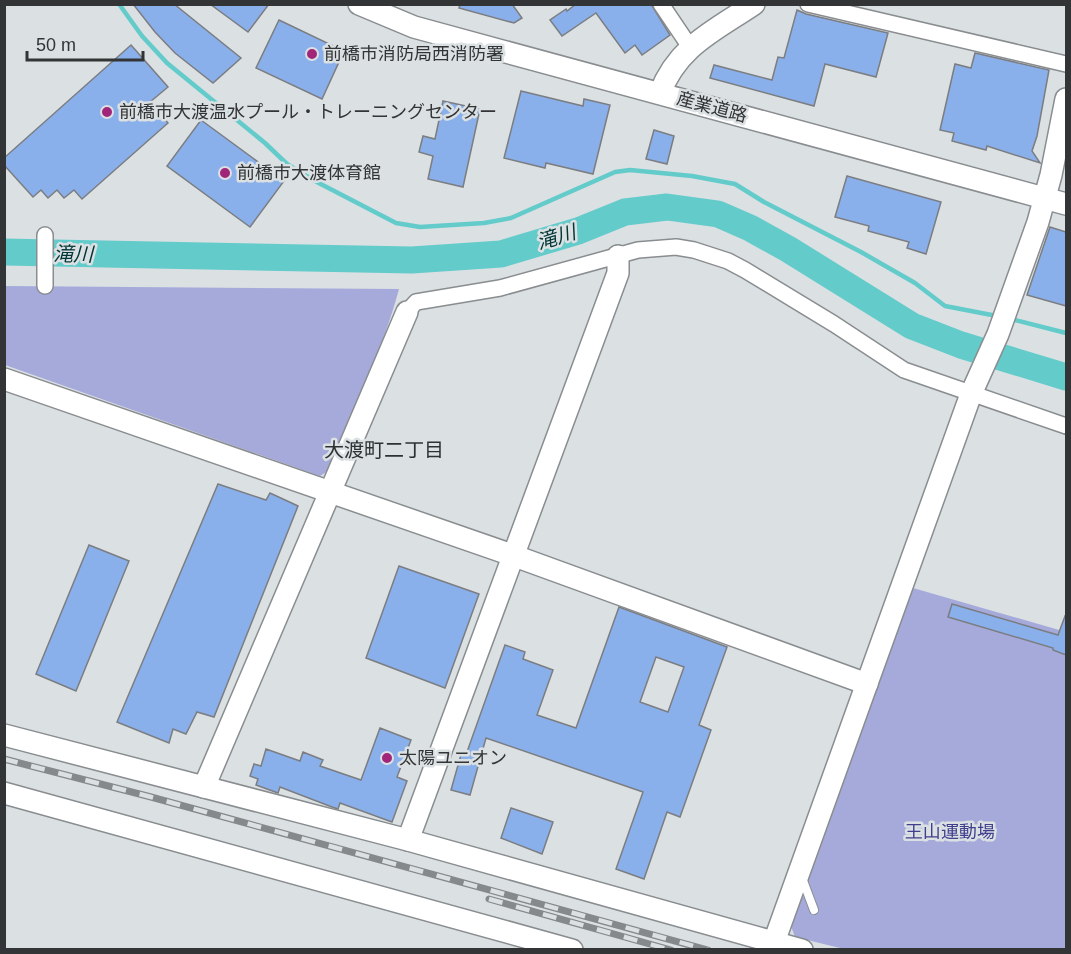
<svg xmlns="http://www.w3.org/2000/svg" width="1071" height="954" font-family="Arial,'Noto Sans JP',sans-serif">
<style>
.green{fill:#a5aadb}
.lines{fill:none;stroke-linecap:round;stroke-linejoin:round}
.stream{stroke:#64cbcb;stroke-width:4.5}
.river{stroke:#64cbcb;stroke-width:27}
.building{fill:#8ab0ec;stroke:#7b7d81;stroke-width:1.5;fill-rule:evenodd}
.lane-casing{stroke:#898d90;stroke-width:10}
.street-casing{stroke:#898d90;stroke-width:18}
.secondary-casing{stroke:#898d90;stroke-width:24}
.lane{stroke:#fff;stroke-width:8}
.street{stroke:#fff;stroke-width:15}
.secondary{stroke:#fff;stroke-width:21}
.rail-casing{stroke:#85898b;stroke-width:7}
.rail{stroke:#dbe0e3;stroke-width:4.5;stroke-dasharray:14;stroke-linecap:butt}
.poi-dot{fill:#a1267a;stroke:#dbe0e3;stroke-width:2}
.labels{text-anchor:middle;stroke-width:5;stroke-linejoin:round;paint-order:stroke}
.poi-label{font-size:18px;fill:#323435;stroke:#dbe0e3;text-anchor:start}
.street-label{font-size:18px;fill:#323435;stroke:#dbe0e3}
.park-label{font-size:18px;fill:#42408e;stroke:#dbe0e3}
.water-label{font-size:20px;font-style:italic;fill:#023636;stroke:#dbe0e3}
.neighbourhood-label{font-size:20px;fill:#2d3133;stroke:#dbe0e3}
</style>
<rect width="100%" height="100%" fill="#dbe0e3"/>
<g class="green">
<path d="M5,286l394,3c-17,63 -46,122 -71,182l-8,5 -315,-111z"/>
<polygon points="913,588 1066,632 1066,949 844,949 795,937 791,926"/>
</g>
<g class="lines">
<g class="stream">
<polyline points="119,4 142,36 167,63 265,143 287,164 313,180 396,223 420,227 484,223 511,218 615,172 630,170 692,176 735,184 764,202 861,252 915,283 945,306 997,316"/>
<polyline points="1011,319 1066,333"/>
</g>
<polyline class="river" points="4,252 412,260 501,254 578,231 625,212 667,207 718,214 750,228 788,249 912,326 961,345 1066,377"/>
</g>
<g class="building">
<polygon points="133,4 174,4 241,58 213,83 175,53 155,32"/>
<polygon points="210,4 269,4 248,32"/>
<polygon points="460,4 512,4 522,18 514,23 459,8"/>
<polygon points="576,4 651,4 670,35 642,55 635,45 625,53 596,13 562,36 550,20 566,9 567,11"/>
<polygon points="797,10 806,14 888,33 876,77 825,64 814,106 710,78 714,65 772,80 778,57 784,58"/>
<polygon points="279,20 344,51 322,99 256,68"/>
<polygon points="131,45 168,87 150,102 168,123 82,199 74,190 64,198 57,190 48,198 41,190 33,197 4,165 4,158"/>
<polygon points="975,53 1049,70 1037,136 1032,151 1040,163 987,146 986,150 952,141 954,133 940,130 955,64 971,68"/>
<polygon points="521,91 583,106 584,99 610,105 593,174 546,163 545,168 504,158"/>
<polygon points="443,101 480,109 463,187 428,179 433,156 419,152 423,136 435,139"/>
<polygon points="201,120 284,181 250,227 167,166"/>
<polygon points="654,130 674,136 667,164 646,159"/>
<polygon points="847,176 941,202 926,254 907,248 909,242 868,231 869,226 835,217"/>
<polygon points="1050,227 1066,232 1066,306 1027,295"/>
<polygon points="218,484 266,500 270,493 298,506 214,717 197,712 186,734 173,729 169,743 117,722"/>
<polygon points="89,545 129,561 76,691 36,674"/>
<polygon points="399,566 479,594 445,688 366,658"/>
<polygon points="952,604 1058,635 1065,616 1066,617 1066,655 1053,650 1053,648 948,617"/>
<path d="M619,607l108,40 -28,78 12,5 -31,87 -13,-5 -23,67 -28,-10 27,-77 -157,-54 -16,57 -19,-5 11,-39 5,1 38,-107 20,7 -2,7 30,11 -16,45 39,13zM656,657l28,10 -16,45 -28,-10z"/>
<polygon points="380,728 411,740 397,777 407,781 392,822 340,803 338,809 332,807 280,787 278,793 256,785 258,779 250,776 254,764 261,766 266,749 300,761 303,752 323,760 320,766 361,780"/>
<polygon points="511,808 553,822 542,854 501,838"/>
</g>
<g class="lines">
<defs>
<polyline id="lane" points="802,878 814,910"/>
<g id="street">
<polyline points="661,4 690,47"/>
<polyline points="808,4 1066,64"/>
<polyline points="45,235 45,286"/>
<polyline points="407,312 416,302 500,288 638,250 676,247 694,250 728,261 745,270 834,324 904,370 1066,426"/>
</g>
<g id="secondary">
<polyline points="359,4 414,27 1066,204"/>
<path d="M660,93c18,-47 54,-62 94,-89"/>
<polyline points="4,379 512,555 867,684"/>
<polyline points="4,735 408,840 802,950"/>
<polyline points="204,787 407,312"/>
<polyline points="4,793 572,950"/>
<polyline points="408,840 618,273 618,256"/>
<polyline points="774,942 971,394 998,334 1038,222 1051,175 1066,99"/>
</g>
</defs>
<use href="#lane" class="lane-casing"/>
<use href="#street" class="street-casing"/>
<use href="#secondary" class="secondary-casing"/>
<use href="#lane" class="lane"/>
<use href="#street" class="street"/>
<use href="#secondary" class="secondary"/>
<defs>
<g id="rail">
<polyline points="4,759 151,797 708,950"/>
<polyline points="489,899 671,950"/>
</g>
</defs>
<use href="#rail" class="rail-casing"/>
<use href="#rail" class="rail"/>
</g>
<g class="poi-dot">
<circle cx="312" cy="54" r="6"/>
<circle cx="107" cy="112" r="6"/>
<circle cx="225" cy="173" r="6"/>
<circle cx="387" cy="758" r="6"/>
</g>
<g class="labels">
<g class="poi-label">
<text x="324" y="60">前橋市消防局西消防署</text>
<text x="119" y="118">前橋市大渡温水プール・トレーニングセンター</text>
<text x="237" y="179">前橋市大渡体育館</text>
<text x="399" y="764">太陽ユニオン</text>
</g>
<g class="street-label">
<text transform="translate(712 107) rotate(15)" y="6">産業道路</text>
</g>
<g class="park-label">
<text x="950" y="838">王山運動場</text>
</g>
<g class="water-label">
<text transform="translate(556 237) rotate(-17)" y="7">滝川</text>
<text transform="translate(73 254) rotate(1)" y="7">滝川</text>
</g>
<g class="neighbourhood-label">
<text x="384" y="457">大渡町二丁目</text>
</g>
</g>
<rect width="1071" height="954" fill="none" stroke="#323435" stroke-width="12"/>
<path d="M27 51v9h116v-9" fill="none" stroke="#323435" stroke-width="3"/>
<text x="36" y="51" font-size="18" fill="#323435" stroke="#dbe0e3" stroke-width="4.5" paint-order="stroke">50 m</text>
</svg>
